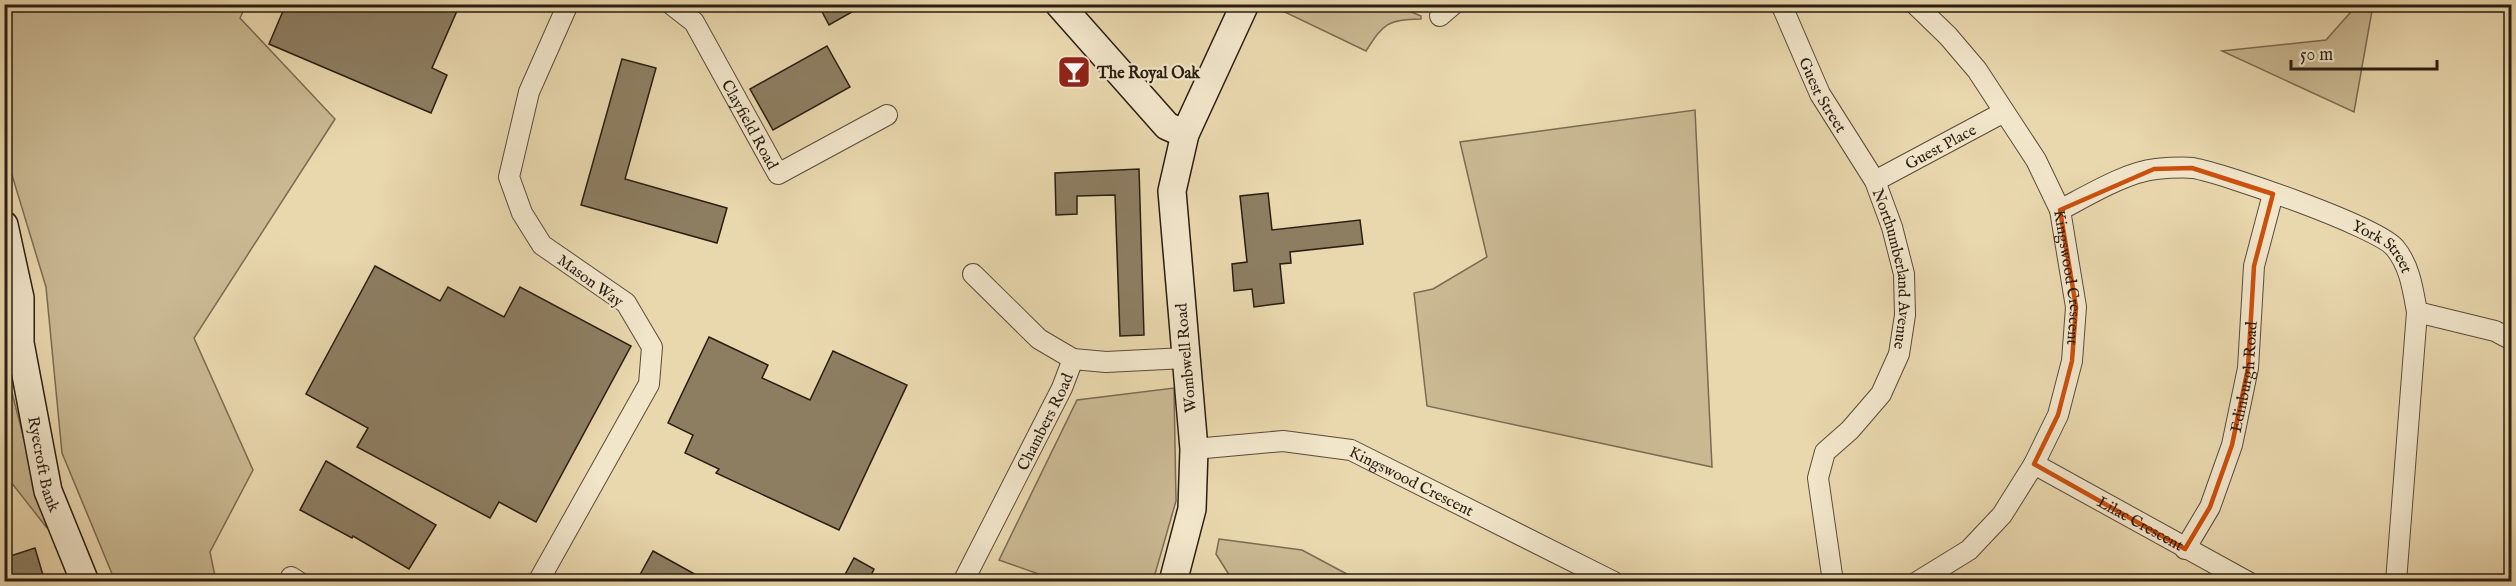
<svg xmlns="http://www.w3.org/2000/svg" width="2516" height="586" font-family="'IM FELL English',serif">
<style>
.green{fill:#c9b892;stroke:#7a6b52;stroke-width:1.5}
.building{fill:#8d7e62;stroke:#2a1e11;stroke-width:1.5}
.lines{fill:none;stroke-linecap:round;stroke-linejoin:round}
.street-casing{stroke:#5a4c38;stroke-width:22}
.secondary-casing{stroke:#2a1e11;stroke-width:30}
.street{stroke:#f1e5ca;stroke-width:20}
.secondary{stroke:#f1e5ca;stroke-width:27}
.marked{fill:none;stroke:#cc500d;stroke-width:4.5;stroke-linejoin:round}
.labels{text-anchor:middle;stroke-width:4.5;stroke-linejoin:round;paint-order:stroke}
.poi-label{font-size:16px;font-weight:bold;fill:#2a1e11;stroke:#f1e5ca;text-anchor:start}
.street-label{font-size:16px;fill:#2a1e11;stroke:#f1e5ca}
</style>
<rect width="100%" height="100%" fill="#e9d7ad"/>
<filter id="stains"><feTurbulence type="fractalNoise" baseFrequency=".00333" numOctaves="4"/><feColorMatrix values="0 0 0 0 .2 0 0 0 0 .09 0 0 0 0 .02 0 0 0 .5 -.17"/></filter>
<radialGradient id="worn" r=".72"><stop offset=".6" stop-color="#630" stop-opacity="0"/><stop offset="1" stop-color="#630" stop-opacity=".3"/></radialGradient>
<g class="green">
<polygon points="4,5 246,5 240,18 335,119 194,338 253,470 210,552 216,581 115,581 62,453 46,287 5,152"/>
<path d="M1270,5h125l26,11v3c-34,1 -37,4 -55,32z"/>
<polygon points="2357,5 2373,5 2354,112 2222,51 2326,40"/>
<polygon points="1695,110 1712,467 1427,406 1414,293 1433,289 1487,257 1460,142"/>
<polygon points="4,362 47,528 7,477 5,469"/>
<polygon points="1174,388 1176,501 1153,581 1058,581 999,560 1077,400"/>
<polygon points="1219,539 1302,550 1360,581 1233,581 1216,554"/>
</g>
<g class="building">
<polygon points="286,4 460,4 432,68 447,75 431,113 269,44"/>
<polygon points="818,4 866,4 829,25"/>
<polygon points="827,46 850,87 773,130 750,89"/>
<polygon points="622,59 656,68 625,179 727,208 717,243 581,205"/>
<polygon points="1139,169 1144,335 1120,336 1115,195 1077,196 1077,214 1056,215 1055,173"/>
<polygon points="1268,193 1272,230 1360,220 1363,244 1290,252 1291,263 1280,264 1284,303 1254,307 1252,289 1234,291 1232,264 1247,262 1240,196"/>
<polygon points="375,266 440,301 448,287 504,317 520,287 631,346 536,522 499,502 490,518 357,447 368,428 306,394"/>
<polygon points="709,337 768,365 762,378 810,400 833,351 907,385 839,530 716,473 719,469 685,453 693,435 668,423"/>
<polygon points="326,461 436,525 409,569 353,536 352,538 300,510"/>
<polygon points="35,548 45,582 4,582 4,558"/>
<polygon points="653,551 709,582 636,582"/>
<polygon points="854,558 874,569 868,582 841,582"/>
</g>
<g class="lines">
<defs>
<g id="street">
<path id="s1" d="M671,4l23,18 84,152 109,-59"/>
<path id="s2" d="M1781,4l39,90 55,87 17,46 12,47 1,41 -6,39 -18,40 -31,36 -25,22 -7,26 15,104"/>
<path id="s3" d="M1915,4l33,32 29,34 59,90 24,50 16,97 -4,54 -14,54 -24,49 -32,51 -33,35 -52,32"/>
<polyline points="1440,16 1454,4"/>
<path id="s4" d="M1875,181l129,-69"/>
<path id="s5" d="M2060,210c27,-14 66,-38 96,-41 11,-1 26,-2 37,-1 30,5 186,59 202,80 15,18 18,42 22,64l-21,270"/>
<polyline points="973,274 1039,339 1073,359"/>
<polyline points="2417,312 2495,331 2512,340"/>
<path id="s6" d="M1194,449l89,-8 68,9 263,132"/>
<path id="s7" d="M2034,464l214,118"/>
<path id="s8" d="M2185,549l25,-42 22,-62 16,-77 6,-102 19,-72"/>
<polyline points="291,577 299,582"/>
<polyline points="538,582 649,384 652,347 626,303 542,245 522,213 509,177 529,92 568,4"/>
<path id="s9" d="M963,582l99,-194 11,-29 33,3 79,-4"/>
</g>
<g id="secondary">
<polyline points="1059,4 1167,126 1185,134"/>
<path id="s10" d="M4,225l16,73v45l28,148 37,91"/>
<polyline points="1173,582 1192,509 1194,449 1172,191 1185,134 1245,4"/>
</g>
</defs>
<use href="#street" class="street-casing"/>
<use href="#secondary" class="secondary-casing"/>
<use href="#street" class="street"/>
<use href="#secondary" class="secondary"/>
</g>
<path class="marked" d="M2192,168l81,26 -19,72 -6,102 -16,77 -22,62 -25,42 -151,-85 24,-49 14,-54 4,-54 -16,-97 94,-41z"/>
<defs>
<symbol id="bar-square" viewBox="-11 -11 22 22"><rect x="-9" y="-9" width="18" height="18" rx="4" fill="#8f2418" stroke="#f1e5ca"/><path d="M-6-5H6L.8 .8V4.5H3.5V6h-7V4.5H-.8V.8Z" fill="#fff"/></symbol>
</defs>
<g fill-rule="evenodd">
<use href="#bar-square" x="1055" y="53" width="38" height="38"/>
</g>
<g class="labels">
<g class="poi-label">
<text x="1097" y="78">The Royal Oak</text>
</g>
<g class="street-label">
<text dy="6" stroke="none"><textPath href="#s2" startOffset="100">Guest Street</textPath></text>
<text dy="6" stroke="none"><textPath href="#s1" startOffset="146">Clayfield Road</textPath></text>
<text dy="6" stroke="none"><textPath href="#s4" startOffset="74">Guest Place</textPath></text>
<text dy="6" stroke="none"><textPath href="#s5" startOffset="350">York Street</textPath></text>
<text dy="6" stroke="none"><textPath href="#s2" startOffset="292">Northumberland Avenue</textPath></text>
<text dy="6" stroke="none"><textPath href="#s3" startOffset="322">Kingswood Crescent</textPath></text>
<text transform="translate(591 280) rotate(36)" y="6">Mason Way</text>
<text transform="translate(1185 358) rotate(-95)" y="6">Wombwell Road</text>
<text dy="6" stroke="none"><textPath href="#s8" startOffset="184">Edinburgh Road</textPath></text>
<text dy="6" stroke="none"><textPath href="#s9" startOffset="180">Chambers Road</textPath></text>
<text dy="6" stroke="none"><textPath href="#s10" startOffset="243">Ryecroft Bank</textPath></text>
<text dy="6" stroke="none"><textPath href="#s6" startOffset="226">Kingswood Crescent</textPath></text>
<text dy="6" stroke="none"><textPath href="#s7" startOffset="122">Lilac Crescent</textPath></text>
</g>
</g>
<rect width="2516" height="586" fill="none" stroke="#e9d7ad" stroke-width="24"/>
<rect x="6" y="6" width="2504" height="574" fill="none" stroke="#2a1e11" stroke-width="3"/>
<rect x="12" y="12" width="2492" height="562" fill="none" stroke="#2a1e11" stroke-width="1.5"/>
<path d="M2291 60v9h146v-9" fill="none" stroke="#2a1e11" stroke-width="3"/>
<text x="2300" y="60" font-size="18" fill="#2a1e11" stroke="#f1e5ca" stroke-width="4.5" paint-order="stroke">50 m</text>
<rect width="100%" height="100%" filter="url(#stains)"/>
<rect width="100%" height="100%" fill="url(#worn)"/>
</svg>
